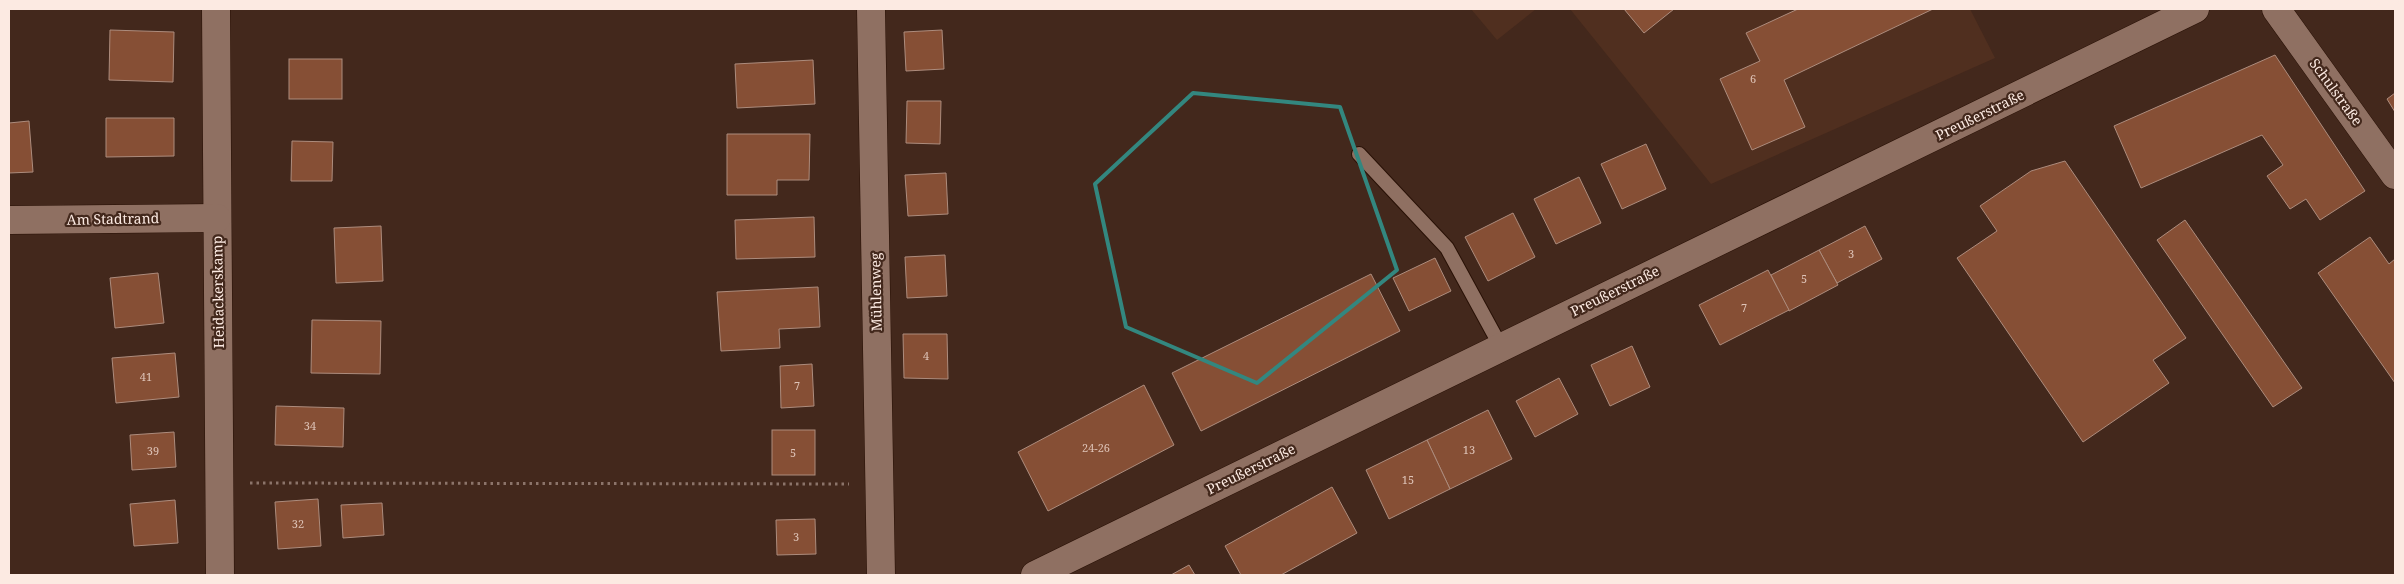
<svg xmlns="http://www.w3.org/2000/svg" width="2404" height="584" font-family="'Noto Serif',serif">
<style>
.built{fill:#502f1f}
.building{fill:#864f35;stroke:#ad8c7d}
.lines{fill:none;stroke-linecap:round;stroke-linejoin:round}
.service-casing{stroke:#281005;stroke-width:16}
.minor-casing{stroke:#281005;stroke-width:29}
.path{stroke:#8c746a;stroke-width:3;stroke-dasharray:2.5 4;stroke-linecap:butt}
.service{stroke:#8f7062;stroke-width:14}
.minor{stroke:#8f7062;stroke-width:28}
.marked{fill:none;stroke:#33877f;stroke-width:4;stroke-linejoin:round}
.labels{text-anchor:middle;stroke-width:4.5;stroke-linejoin:round;paint-order:stroke}
.number-label{font-size:11px;fill:#dec3b7}
.street-label{font-size:14px;fill:#fceae2;stroke:#43281c}
</style>
<rect width="100%" height="100%" fill="#43281c"/>
<g class="built">
<polygon points="1471,9 1536,9 1497,40"/>
<polygon points="1570,9 1970,9 1995,58 1711,184"/>
</g>
<g class="building">
<polygon points="1624,9 1674,9 1644,33"/>
<polygon points="1798,9 1933,9 1784,80 1805,127 1752,150 1720,79 1760,61 1746,33"/>
<polygon points="110,30 174,32 173,82 109,80"/>
<polygon points="942,30 944,69 906,71 904,32"/>
<polygon points="2275,55 2365,191 2320,220 2306,199 2290,209 2267,176 2283,165 2262,135 2141,188 2114,126"/>
<rect x="289" y="59" width="53" height="40"/>
<polygon points="813,60 815,104 737,108 735,64"/>
<polygon points="2395,93 2395,112 2387,99"/>
<polygon points="907,101 941,101 940,144 906,143"/>
<polygon points="106,118 174,118 174,156 106,157"/>
<polygon points="29,121 33,172 9,173 9,123"/>
<polygon points="727,134 810,134 809,180 777,180 777,195 727,195"/>
<polygon points="292,141 333,142 332,181 291,181"/>
<polygon points="1646,144 1666,189 1622,209 1601,164"/>
<polygon points="2065,161 2186,338 2153,360 2169,383 2083,442 1957,258 1997,231 1980,206 2031,171"/>
<polygon points="946,173 948,214 908,216 905,175"/>
<polygon points="1579,177 1601,223 1556,244 1534,199"/>
<polygon points="1513,213 1535,257 1488,281 1465,237"/>
<polygon points="814,217 815,257 736,259 735,220"/>
<polygon points="2185,220 2302,388 2273,407 2157,240"/>
<polygon points="381,226 383,281 336,283 334,228"/>
<polygon points="1865,226 1882,259 1837,283 1819,250"/>
<polygon points="2370,237 2389,264 2395,259 2395,383 2318,273"/>
<polygon points="1819,250 1838,285 1789,311 1771,275"/>
<polygon points="945,255 947,296 907,298 905,257"/>
<polygon points="1435,258 1451,291 1409,311 1393,278"/>
<polygon points="1768,270 1789,310 1720,345 1699,305"/>
<polygon points="158,273 164,323 115,328 110,278"/>
<polygon points="1371,274 1400,331 1201,431 1172,373"/>
<polygon points="818,287 820,327 779,329 780,348 721,351 717,292"/>
<polygon points="312,320 381,321 380,374 311,373"/>
<polygon points="903,334 947,334 948,379 904,378"/>
<polygon points="1632,346 1650,387 1610,406 1591,365"/>
<polygon points="175,353 179,397 116,403 112,358"/>
<polygon points="812,364 814,406 781,408 780,366"/>
<polygon points="1559,378 1578,414 1535,437 1516,401"/>
<polygon points="1144,385 1174,445 1048,511 1018,452"/>
<polygon points="276,406 344,408 343,447 275,445"/>
<polygon points="1488,410 1512,459 1450,489 1427,440"/>
<rect x="772" y="430" width="43" height="45"/>
<polygon points="174,432 176,467 132,470 130,435"/>
<polygon points="1427,440 1450,489 1389,519 1366,470"/>
<polygon points="1332,487 1357,533 1281,575 1241,575 1225,546"/>
<polygon points="318,499 321,546 278,549 275,502"/>
<polygon points="175,500 178,543 134,546 130,504"/>
<polygon points="382,503 384,535 343,538 341,505"/>
<polygon points="815,519 816,554 777,555 776,520"/>
<polygon points="1189,565 1195,575 1171,575"/>
</g>
<g class="lines">
<defs>
<polyline id="service" points="1359,154 1447,248 1501,347"/>
<g id="minor">
<polyline points="216,9 220,575"/>
<polyline points="871,9 881,575"/>
<polyline points="2276,9 2395,175"/>
<polyline points="9,220 217,218"/>
<polyline points="1035,575 2195,9"/>
</g>
</defs>
<use href="#service" class="service-casing"/>
<use href="#minor" class="minor-casing"/>
<polyline class="path" points="250,483 849,484"/>
<use href="#service" class="service"/>
<use href="#minor" class="minor"/>
</g>
<path class="marked" d="M1193,93l147,14 57,163 -140,113 -131,-56 -31,-143z"/>
<g class="labels">
<g class="number-label">
<text x="1753" y="83">6</text>
<text x="1851" y="258">3</text>
<text x="1804" y="283">5</text>
<text x="1744" y="312">7</text>
<text x="926" y="360">4</text>
<text x="146" y="381">41</text>
<text x="797" y="390">7</text>
<text x="310" y="430">34</text>
<text x="1096" y="452">24-26</text>
<text x="1469" y="454">13</text>
<text x="153" y="455">39</text>
<text x="793" y="457">5</text>
<text x="1408" y="484">15</text>
<text x="298" y="528">32</text>
<text x="796" y="541">3</text>
</g>
<g class="street-label">
<text transform="translate(2336 92) rotate(54)" y="5">Schulstraße</text>
<text transform="translate(1980 115) rotate(-26)" y="5">Preußerstraße</text>
<text transform="translate(113 219) rotate(-1)" y="5">Am Stadtrand</text>
<text transform="translate(1615 291) rotate(-26)" y="5">Preußerstraße</text>
<text transform="translate(218 292) rotate(-91)" y="5">Heidackerskamp</text>
<text transform="translate(876 292) rotate(-91)" y="5">Mühlenweg</text>
<text transform="translate(1251 469) rotate(-26)" y="5">Preußerstraße</text>
</g>
</g>
<rect width="2404" height="584" fill="none" stroke="#fceae2" stroke-width="20"/>
</svg>
